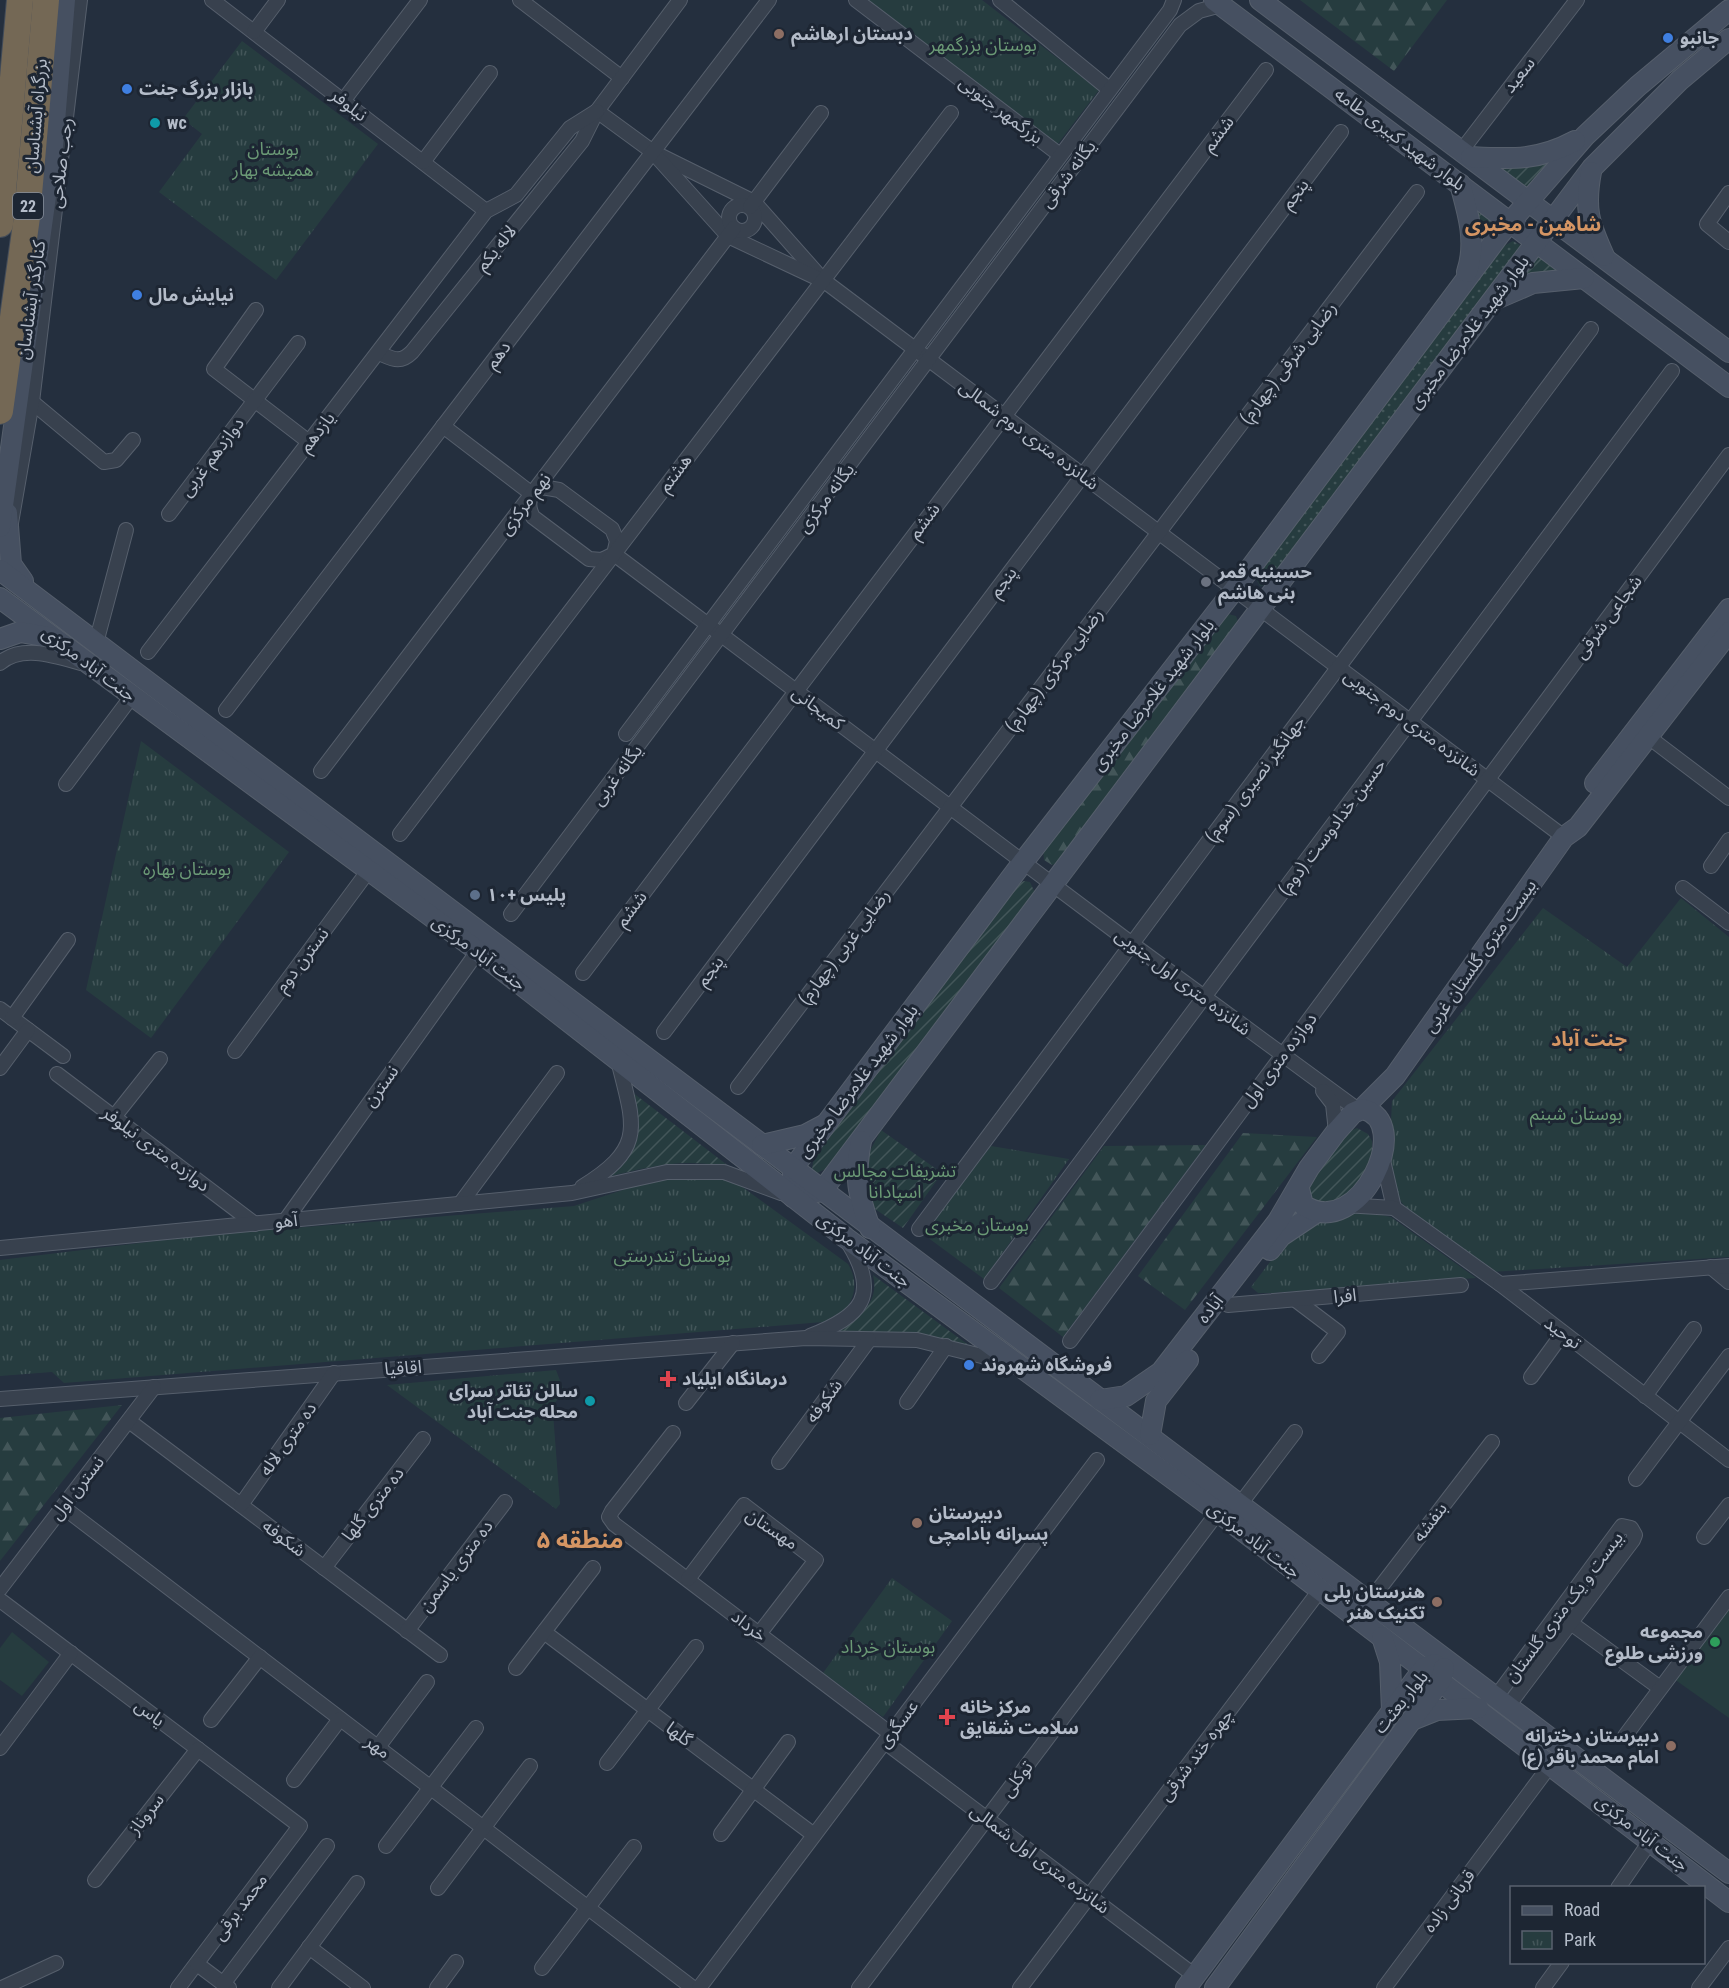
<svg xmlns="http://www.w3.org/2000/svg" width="1729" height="1988" font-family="'Roboto Condensed','Noto Sans Arabic',sans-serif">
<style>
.grass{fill:url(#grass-dots)}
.forest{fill:url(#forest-firs)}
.park{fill:url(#park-tufts)}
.garden{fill:url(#garden-furrows)}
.pitch{fill:#263c3f}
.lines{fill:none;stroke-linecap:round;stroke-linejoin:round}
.street-casing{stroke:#565f6c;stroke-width:16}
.secondary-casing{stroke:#565f6c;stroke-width:22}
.highway-casing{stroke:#434c59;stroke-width:28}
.street{stroke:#38414e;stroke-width:14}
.secondary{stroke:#465061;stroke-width:20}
.highway{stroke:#746855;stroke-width:26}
.education-dot{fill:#8d6e63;stroke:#1d2633;stroke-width:2}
.shop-dot{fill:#3f7fe0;stroke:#1d2633;stroke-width:2}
.culture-dot{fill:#0f9aa8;stroke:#1d2633;stroke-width:2}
.worship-dot{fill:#6b7280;stroke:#1d2633;stroke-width:2}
.service-dot{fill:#5c6f8a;stroke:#1d2633;stroke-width:2}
.health-dot{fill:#e0444e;stroke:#1d2633;stroke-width:2}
.leisure-dot{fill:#2e9e5b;stroke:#1d2633;stroke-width:2}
.labels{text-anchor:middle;stroke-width:6;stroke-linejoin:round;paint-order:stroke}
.shield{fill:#1d2633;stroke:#878f9c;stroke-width:1.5}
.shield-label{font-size:16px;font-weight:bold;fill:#b4bcc9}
.poi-label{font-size:18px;font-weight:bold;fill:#b4bcc9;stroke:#1d2633;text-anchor:start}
.park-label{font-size:18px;fill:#6b9a76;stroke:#1d2633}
.street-label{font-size:18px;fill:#b4bcc9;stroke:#1d2633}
.neighbourhood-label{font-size:20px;font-weight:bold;fill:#d59563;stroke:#1d2633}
.district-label{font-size:24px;font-weight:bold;fill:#d59563;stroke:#1d2633}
</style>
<defs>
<pattern id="grass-dots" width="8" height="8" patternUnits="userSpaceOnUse" patternTransform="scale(1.5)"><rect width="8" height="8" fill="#263c3f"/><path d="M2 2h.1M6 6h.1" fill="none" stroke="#435659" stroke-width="1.8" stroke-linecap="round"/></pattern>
<pattern id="forest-firs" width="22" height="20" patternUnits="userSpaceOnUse" patternTransform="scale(1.5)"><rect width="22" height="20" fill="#263c3f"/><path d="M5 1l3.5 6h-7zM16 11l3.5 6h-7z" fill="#435659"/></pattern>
<pattern id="park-tufts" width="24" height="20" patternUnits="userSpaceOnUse" patternTransform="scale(1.5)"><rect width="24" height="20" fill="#263c3f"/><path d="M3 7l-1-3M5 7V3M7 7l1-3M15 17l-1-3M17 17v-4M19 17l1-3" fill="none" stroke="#435659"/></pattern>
<pattern id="garden-furrows" width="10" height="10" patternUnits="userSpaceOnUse" patternTransform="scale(1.5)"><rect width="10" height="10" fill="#263c3f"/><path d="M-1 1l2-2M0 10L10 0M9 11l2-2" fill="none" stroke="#435659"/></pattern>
</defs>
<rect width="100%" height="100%" fill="#242f3e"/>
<polygon class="grass" points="1513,241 1520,245 1519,252 1266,585 1260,586 1255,577 1502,247"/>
<g class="forest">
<polygon points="1300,0 1447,0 1394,71"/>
<polygon points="1224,613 1236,616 1238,622 1060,862 1052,865 1044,860 1043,850"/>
<polygon points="1243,1133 1317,1137 1185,1310 1138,1276"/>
<polygon points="1206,1145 1063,1337 999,1288 1104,1146"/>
<polygon points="122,1405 0,1561 0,1418"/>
</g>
<g class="park">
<polygon points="867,0 982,0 1099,90 1057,145"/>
<polygon points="242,41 378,144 276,280 159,192 202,134 183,119"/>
<polygon points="141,741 289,852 151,1038 86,990"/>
<polygon points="1681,898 1729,937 1729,1257 1491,1272 1409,1211 1396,1196 1389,1162 1392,1101 1543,908 1627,967"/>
<polygon points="991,1146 1069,1159 984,1279 923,1234"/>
<path d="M683,1177l40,1 18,8 107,78c15,23 2,53 -25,58l-759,61 -12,-11 -52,4v-116l214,-26 360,-28 79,-26z"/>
<polygon points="1346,1211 1372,1213 1391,1217 1476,1278 1272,1293 1258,1293 1251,1287 1295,1229"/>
<polygon points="556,1370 564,1391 554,1404 558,1408 553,1413 560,1504 556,1509 387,1385"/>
<polygon points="892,1578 952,1621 883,1717 823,1673"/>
</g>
<g class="garden">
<polygon points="1553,160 1529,188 1492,163"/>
<polygon points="1468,202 1497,224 1475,252"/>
<polygon points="1538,256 1569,276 1513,287"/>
<polygon points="1024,881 1030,882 1035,893 828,1168 817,1173 812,1169 814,1157 827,1138 1019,883"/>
<path d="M632,1092l107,82c-40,-21 -90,-7 -132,3 31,-28 35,-45 25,-85z"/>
<path d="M1357,1128l11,6 4,7v25l-22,33 -32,10 -13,-20c12,-16 33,-55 52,-61z"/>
<polygon points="881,1130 942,1173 903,1228 872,1207 864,1162"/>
<path d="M873,1275l101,74c-48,-16 -93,-19 -144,-13 23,-15 51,-30 43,-61z"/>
</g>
<g class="pitch">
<polygon points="1729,1605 1729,1718 1674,1679"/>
<polygon points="12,1632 49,1662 22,1696 0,1680 0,1648"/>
</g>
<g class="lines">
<defs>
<g id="street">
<polyline points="212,0 486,211"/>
<polyline points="520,0 622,78"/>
<polyline points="856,0 1060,155"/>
<polyline points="1000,0 1109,89"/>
<polyline points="254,32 278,0"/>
<polyline points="343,101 420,0"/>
<polyline points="597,111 653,152 754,202 823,280 1564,837"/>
<polyline points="1462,150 1577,0"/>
<polyline points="658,158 728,236 817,278"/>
<polyline points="423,162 490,73"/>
<polyline points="1729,193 1707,224 1729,242"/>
<circle cx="742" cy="218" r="13"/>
<polyline points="750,207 821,113"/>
<polyline points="256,310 214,369 309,442"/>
<path d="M379,353c14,6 21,11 33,-1l170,-211 15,-30 83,-111"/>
<polyline points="32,402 104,462 116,460 133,440"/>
<polyline points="443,426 532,494"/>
<path d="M542,487l17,3 53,39 5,12 -3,13 -12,6 -13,-1 -56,-42c-7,-13 -4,-23 9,-30z"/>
<polyline points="169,514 298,343"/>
<polyline points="11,523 32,402 80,0"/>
<polyline points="614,554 1132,944 1358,1110"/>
<polyline points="96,643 126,530"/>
<polyline points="148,652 486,211 516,195 570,128 597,111"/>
<path d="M0,663c22,-19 56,-7 81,0"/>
<polyline points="226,710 769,0"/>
<polyline points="1642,732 1729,798"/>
<polyline points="626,734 1170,10 1174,0"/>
<polyline points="321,771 734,228"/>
<polyline points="66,784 132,696"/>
<polyline points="400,834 951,113"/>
<polyline points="1711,866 1729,840"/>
<polyline points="1683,888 1729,923"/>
<polyline points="511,914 1180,25 1199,11 1221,5"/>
<polyline points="583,973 1266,70"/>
<polyline points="0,1009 63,1056"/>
<polyline points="12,1018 68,940"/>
<polyline points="664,1032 1341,132"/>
<polyline points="235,1051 369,870"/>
<polyline points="0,1068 28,1030"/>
<polyline points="57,1074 255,1224"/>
<polyline points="738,1087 1417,192"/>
<polyline points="1323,1091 1333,1104 1336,1132"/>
<polyline points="114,1117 160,1059"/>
<polyline points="1382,1156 1394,1208"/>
<path d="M582,1187c65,-40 52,-61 36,-127"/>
<polyline points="460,1204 557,1073"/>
<polyline points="1344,1205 1394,1208 1500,1284 1729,1460"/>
<polyline points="285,1221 478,951"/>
<polyline points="919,1229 1591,329"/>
<polyline points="0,1248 572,1193 667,1172 724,1172 781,1193"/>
<polyline points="1711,1267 1729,1282"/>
<polyline points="991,1282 1672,371"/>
<polyline points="1500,1284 1729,1266"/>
<polyline points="1297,1301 1338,1332 1319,1356"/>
<polyline points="1228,1305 1461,1285"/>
<path d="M810,1336c52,-20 70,-41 39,-92"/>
<polyline points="1070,1341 1729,455"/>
<polyline points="1531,1377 1563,1333"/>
<polyline points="1645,1396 1694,1329"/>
<polyline points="0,1399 806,1338 917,1340 1010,1363"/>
<polyline points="907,1402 946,1346"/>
<polyline points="686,1403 733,1343"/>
<polyline points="129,1421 440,1655"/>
<polyline points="673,1433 612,1511 609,1517 614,1524 891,1734"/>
<polyline points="779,1462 869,1340"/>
<polyline points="1636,1479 1729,1356"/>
<polyline points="1241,1503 1295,1432"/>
<polyline points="241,1505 334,1373"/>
<polyline points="63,1507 693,1988"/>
<polyline points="1704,1537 1729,1505"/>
<polyline points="324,1568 423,1439"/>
<polyline points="688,1579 744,1505 816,1560 759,1634"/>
<polyline points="0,1589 154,1387"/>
<polyline points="0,1600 300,1826 178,1988"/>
<polyline points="1369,1602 1492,1442"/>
<polyline points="1564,1618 1660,1688"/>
<polyline points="407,1631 505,1502"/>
<polyline points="544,1632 814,1835"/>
<polyline points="516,1668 593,1568"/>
<polyline points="1496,1697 1619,1530 1622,1526 1631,1528 1635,1535 1633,1540 1508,1706"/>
<polyline points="211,1720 260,1657"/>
<polyline points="1625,1736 1729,1597"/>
<polyline points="885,1742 1195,1976"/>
<polyline points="378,1747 427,1682"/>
<polyline points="0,1748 71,1653"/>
<polyline points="607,1763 696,1647"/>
<polyline points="294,1780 340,1719"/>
<polyline points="721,1834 788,1742"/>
<polyline points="386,1846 476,1728"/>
<polyline points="95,1880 198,1749"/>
<polyline points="438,1888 530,1766"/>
<polyline points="1618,1888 1651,1840"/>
<polyline points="309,1947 363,1988"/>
<polyline points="197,1964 229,1988"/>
<polyline points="542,1968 634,1847"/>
<polyline points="223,1984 327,1846"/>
<polyline points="2,1988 56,1963"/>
<polyline points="279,1988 357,1883"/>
<polyline points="437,1988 456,1962"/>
<polyline points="699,1988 1097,1460"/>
<polyline points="859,1988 1218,1512"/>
<polyline points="1020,1988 1320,1590"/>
<polyline points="1384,1988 1551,1764"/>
<polyline points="1543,1988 1562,1962"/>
<polyline points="1699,1988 1729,1948"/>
</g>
<g id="secondary">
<polyline points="1214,0 1729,387"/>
<polyline points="1260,0 1729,352"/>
<polyline points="1729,10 1638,86 1585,136 1500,234 1234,590 1023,862 793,1168 793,1197 822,1191 1592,168 1680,80 1729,39"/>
<path d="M1471,157c40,2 67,4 104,-16"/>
<path d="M1591,172c-7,37 -2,51 13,84"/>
<path d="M1460,184c8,29 17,58 7,88"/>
<polyline points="1496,299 1533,283 1584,278"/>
<polyline points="7,513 11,564 23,581"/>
<polyline points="0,527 53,146 65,0"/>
<path d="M0,570c575,436 1153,868 1729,1303"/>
<polyline points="0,598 478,951 846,1238 1218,1512 1729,1902"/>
<polyline points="0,639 20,632 49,637"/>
<polyline points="1595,783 1729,609"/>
<polyline points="1362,1109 1395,1076 1564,837 1578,827 1729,632"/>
<path d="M861,1141c-7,36 -3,53 9,87"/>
<polyline points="762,1145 805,1135 824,1125"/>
<polyline points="1270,1250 1281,1236 1317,1212"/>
<path d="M1100,1400l26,-4 35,-24 117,-151 31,-53 27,-36 17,-19 9,-4c54,10 -2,134 -59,96l-4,-16"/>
<polyline points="1150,1435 1156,1401 1188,1360"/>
<polyline points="1382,1637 1390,1662 1392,1711"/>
<polyline points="1412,1720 1437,1710 1478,1708"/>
<polyline points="1186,1988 1424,1668 1435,1664"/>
<polyline points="1215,1988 1441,1680 1444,1668"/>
</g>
<g id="highway">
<polyline points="0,224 20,0"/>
<polyline points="0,411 27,217 46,0"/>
</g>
</defs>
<use href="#street" class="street-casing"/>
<use href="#secondary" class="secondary-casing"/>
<use href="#highway" class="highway-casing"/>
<use href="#street" class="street"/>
<use href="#secondary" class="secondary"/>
<use href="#highway" class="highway"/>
</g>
<g class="education-dot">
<circle cx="779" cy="34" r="6"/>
<circle cx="917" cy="1523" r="6"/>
<circle cx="1437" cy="1602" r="6"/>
<circle cx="1671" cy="1746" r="6"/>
</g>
<g class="shop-dot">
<circle cx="1668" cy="38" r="6"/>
<circle cx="127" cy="89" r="6"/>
<circle cx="137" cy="295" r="6"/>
<circle cx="969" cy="1365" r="6"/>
</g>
<g class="culture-dot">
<circle cx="155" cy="123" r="6"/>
<circle cx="590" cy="1401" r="6"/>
</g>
<circle class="worship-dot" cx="1206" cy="582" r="6"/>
<circle class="service-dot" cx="475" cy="895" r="6"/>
<g class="health-dot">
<path d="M665 1370h6v6h6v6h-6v6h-6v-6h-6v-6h6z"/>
<path d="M944 1708h6v6h6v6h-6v6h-6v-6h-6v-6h6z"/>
</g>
<circle class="leisure-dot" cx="1715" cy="1642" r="6"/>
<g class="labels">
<rect class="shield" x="13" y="193" width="30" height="26" rx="4.5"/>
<g class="shield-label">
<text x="28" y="212">22</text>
</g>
<g class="poi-label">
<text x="791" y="40">دبستان ارهاشم</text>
<text x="1680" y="44">جانبو</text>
<text x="139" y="95">بازار بزرگ جنت</text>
<text x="167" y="129">wc</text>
<text x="149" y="301">نیایش مال</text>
<text x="1218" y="578">حسینیه قمر<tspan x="1218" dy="21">بنی هاشم</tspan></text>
<text x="487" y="901">پلیس +۱۰</text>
<text x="981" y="1371">فروشگاه شهروند</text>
<text x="682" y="1385">درمانگاه ایلیاد</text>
<text x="578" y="1397" text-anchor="end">سالن تئاتر سرای<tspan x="578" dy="21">محله جنت آباد</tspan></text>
<text x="929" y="1519">دبیرستان<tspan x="929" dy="21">پسرانه بادامچی</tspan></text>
<text x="1425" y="1598" text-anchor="end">هنرستان پلی<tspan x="1425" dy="21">تکنیک هنر</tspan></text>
<text x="1703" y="1638" text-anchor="end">مجموعه<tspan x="1703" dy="21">ورزشی طلوع</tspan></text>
<text x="960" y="1713">مرکز خانه<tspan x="960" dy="21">سلامت شقایق</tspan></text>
<text x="1659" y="1742" text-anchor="end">دبیرستان دخترانه<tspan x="1659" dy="21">امام محمد باقر (ع)</tspan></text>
</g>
<g class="park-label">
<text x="983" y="51">بوستان بزرگمهر</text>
<text x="273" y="155">بوستان<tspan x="273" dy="21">همیشه بهار</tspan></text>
<text x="187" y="875">بوستان بهاره</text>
<text x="1576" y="1120">بوستان شبنم</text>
<text x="895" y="1177">تشریفات مجالس<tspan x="895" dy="21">اسپادانا</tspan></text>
<text x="977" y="1231">بوستان مخبری</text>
<text x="672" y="1262">بوستان تندرستی</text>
<text x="888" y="1653">بوستان خرداد</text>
</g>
<g class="street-label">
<text transform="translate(1519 75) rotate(-52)" y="6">سعید</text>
<text transform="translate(349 105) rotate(38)" y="6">نیلوفر</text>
<text transform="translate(1001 110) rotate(37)" y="6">بزرگمهر جنوبی</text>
<text transform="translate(36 116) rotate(-85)" y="6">بزرگراه آبشناسان</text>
<text transform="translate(1218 134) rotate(-53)" y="6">ششم</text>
<text transform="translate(1400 139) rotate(37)" y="6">بلوار شهید کبیری طامه</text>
<text transform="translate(61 163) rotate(-83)" y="6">رجب صلاحی</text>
<text transform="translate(1068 174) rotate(-53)" y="6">یگانه شرقی</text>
<text transform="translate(1295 194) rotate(-53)" y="6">پنجم</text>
<text transform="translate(496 248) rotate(-51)" y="6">لاله یکم</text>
<text transform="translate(31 300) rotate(-82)" y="6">کنارگذر آبشناسان</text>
<text transform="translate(1469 332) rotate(-53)" y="6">بلوار شهید غلامرضا مخبری</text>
<text transform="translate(498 355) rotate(-53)" y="6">دهم</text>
<text transform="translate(1288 363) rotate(-53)" y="6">رضایی شرقی (چهارم)</text>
<text transform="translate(317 432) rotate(-52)" y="6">یازدهم</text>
<text transform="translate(1029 435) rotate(37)" y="6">شانزده متری دوم شمالی</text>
<text transform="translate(212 457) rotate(-53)" y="6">دوازدهم غربی</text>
<text transform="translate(675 473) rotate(-53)" y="6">هشتم</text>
<text transform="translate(826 498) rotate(-53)" y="6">یگانه مرکزی</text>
<text transform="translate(525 504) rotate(-53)" y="6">نهم مرکزی</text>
<text transform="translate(924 521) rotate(-53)" y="6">ششم</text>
<text transform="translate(1003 582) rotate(-53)" y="6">پنجم</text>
<text transform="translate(1608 617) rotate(-53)" y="6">شجاعی شرقی</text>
<text transform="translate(89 664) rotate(37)" y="6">جنت آباد مرکزی</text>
<text transform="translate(1054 670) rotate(-53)" y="6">رضایی مرکزی (چهارم)</text>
<text transform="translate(1153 695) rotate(-52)" y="6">بلوار شهید غلامرضا مخبری</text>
<text transform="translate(818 708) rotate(37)" y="6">کمیجانی</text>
<text transform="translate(1412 723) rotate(37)" y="6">شانزده متری دوم جنوبی</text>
<text transform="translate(617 775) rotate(-53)" y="6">یگانه غربی</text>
<text transform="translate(1255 779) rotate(-53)" y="6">جهانگیر نصیری (سوم)</text>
<text transform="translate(1332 827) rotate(-53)" y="6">حسین خدادوست (دوم)</text>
<text transform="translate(631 909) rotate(-53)" y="6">ششم</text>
<text transform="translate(844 947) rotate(-53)" y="6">رضایی غربی (چهارم)</text>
<text transform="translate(479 953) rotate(37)" y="6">جنت آباد مرکزی</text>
<text transform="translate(1480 956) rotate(-55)" y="6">بیست متری گلستان غربی</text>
<text transform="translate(302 960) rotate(-53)" y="6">نسترن دوم</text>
<text transform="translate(710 971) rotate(-53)" y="6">پنجم</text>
<text transform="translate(1183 982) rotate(37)" y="6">شانزده متری اول جنوبی</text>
<text transform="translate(1279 1060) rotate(-53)" y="6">دوازده متری اول</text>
<text transform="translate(858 1081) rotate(-53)" y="6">بلوار شهید غلامرضا مخبری</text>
<text transform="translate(381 1086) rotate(-54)" y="6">نسترن</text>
<text transform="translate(156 1149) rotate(37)" y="6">دوازده متری نیلوفر</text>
<text transform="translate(286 1221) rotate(-6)" y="6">آهو</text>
<text transform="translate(864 1250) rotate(37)" y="6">جنت آباد مرکزی</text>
<text transform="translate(1345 1296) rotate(-5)" y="6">افرا</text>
<text transform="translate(1210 1309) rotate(-52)" y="6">آباده</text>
<text transform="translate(1563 1333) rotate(37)" y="6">توحید</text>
<text transform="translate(403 1368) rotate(-4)" y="6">اقاقیا</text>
<text transform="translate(824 1401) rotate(-54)" y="6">شکوفه</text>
<text transform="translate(288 1439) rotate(-55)" y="6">ده متری لاله</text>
<text transform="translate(77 1488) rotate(-52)" y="6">نسترن اول</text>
<text transform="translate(373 1504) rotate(-52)" y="6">ده متری گلها</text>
<text transform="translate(1430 1522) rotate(-53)" y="6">بنفشه</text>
<text transform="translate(772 1529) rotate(34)" y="6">مهستان</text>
<text transform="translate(284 1538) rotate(37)" y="6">شکوفه</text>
<text transform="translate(1254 1540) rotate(38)" y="6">جنت آباد مرکزی</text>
<text transform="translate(456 1566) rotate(-53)" y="6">ده متری یاسمن</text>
<text transform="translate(1564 1607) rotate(-53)" y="6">بیست و یک متری گلستان</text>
<text transform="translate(749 1626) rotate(38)" y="6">خرداد</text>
<text transform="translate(1401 1702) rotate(-51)" y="6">بلوار بعثت</text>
<text transform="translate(150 1713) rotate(37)" y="6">یاس</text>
<text transform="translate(898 1724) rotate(-53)" y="6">عسگری</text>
<text transform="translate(679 1734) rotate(37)" y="6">گلها</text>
<text transform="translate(378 1747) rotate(37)" y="6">مهر</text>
<text transform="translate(1196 1755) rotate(-53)" y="6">چهره خند شرقی</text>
<text transform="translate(1017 1779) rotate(-53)" y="6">توکلی</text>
<text transform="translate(146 1814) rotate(-52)" y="6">سروناز</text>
<text transform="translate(1642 1833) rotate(38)" y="6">جنت آباد مرکزی</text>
<text transform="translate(1040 1859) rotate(37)" y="6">شانزده متری اول شمالی</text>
<text transform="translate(1449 1901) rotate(-53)" y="6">قربانی زاده</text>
<text transform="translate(240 1907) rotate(-53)" y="6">محمد برقی</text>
</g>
<g class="neighbourhood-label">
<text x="1533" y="231">شاهین - مخبری</text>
<text x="1589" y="1046">جنت آباد</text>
</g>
<g class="district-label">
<text x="580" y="1548">منطقه ۵</text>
</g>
</g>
<rect x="1510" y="1886" width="195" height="78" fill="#1d2633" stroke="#59626f" stroke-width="1.5"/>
<rect x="1522" y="1906" width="30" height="9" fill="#465061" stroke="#59626f" stroke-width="1.5"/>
<text x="1564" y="1916" font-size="18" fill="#b4bcc9">Road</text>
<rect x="1522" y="1931" width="30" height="18" fill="url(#park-tufts)" stroke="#59626f" stroke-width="1.5"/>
<text x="1564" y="1946" font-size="18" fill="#b4bcc9">Park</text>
</svg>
